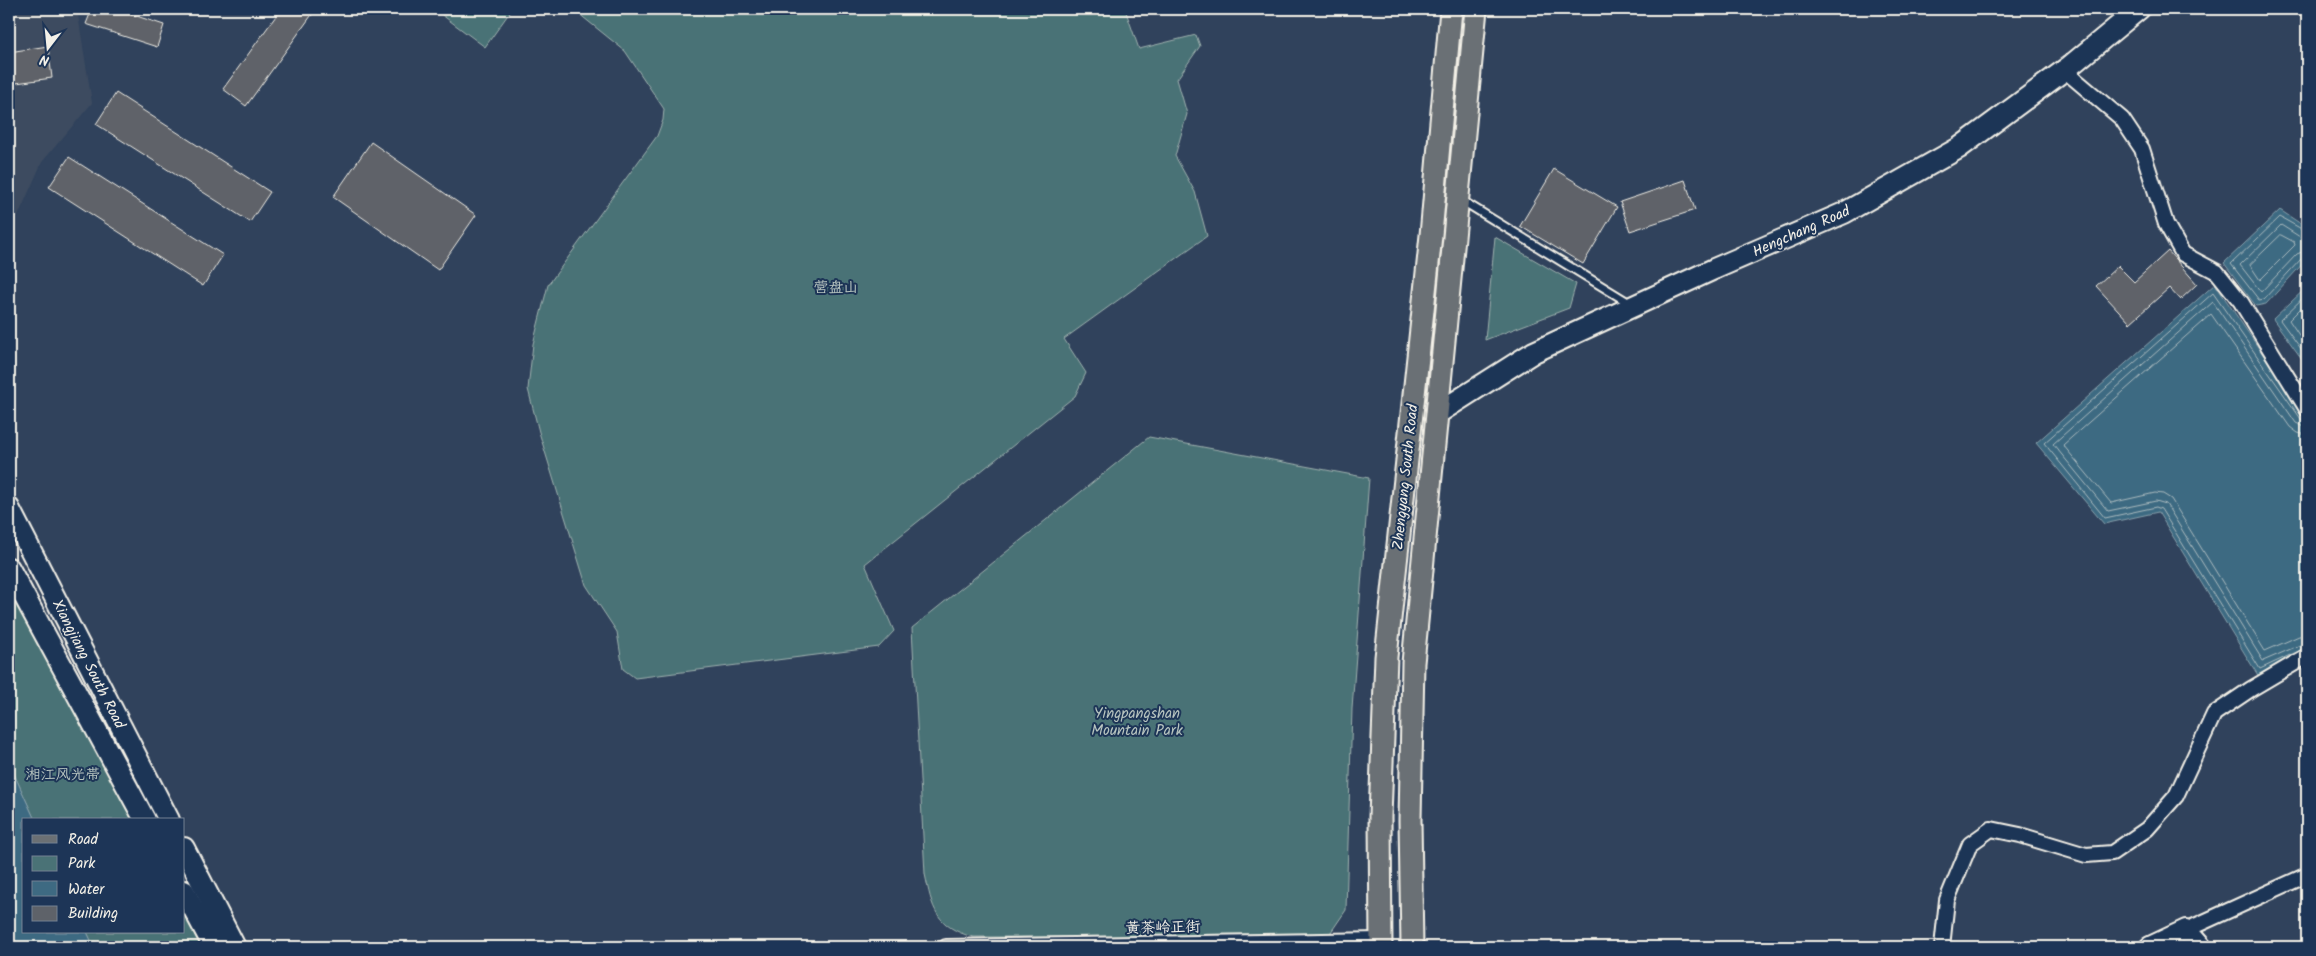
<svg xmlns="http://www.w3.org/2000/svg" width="2316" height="956" font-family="Kalam,'LXGW WenKai TC',sans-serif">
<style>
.built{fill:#3e4c60}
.green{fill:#4a7276;stroke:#9fb2af}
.water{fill:#3e6a82;stroke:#87a0ab}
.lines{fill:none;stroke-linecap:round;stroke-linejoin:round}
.shore{stroke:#abbbbf;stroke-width:1}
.building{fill:#5e6269;stroke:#f4f1e8}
.lane-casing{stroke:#f4f1e8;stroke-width:11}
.street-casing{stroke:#f4f1e8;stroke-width:18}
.secondary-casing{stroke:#f4f1e8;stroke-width:24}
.primary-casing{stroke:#f4f1e8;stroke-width:25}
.lane{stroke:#1d3557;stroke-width:7}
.street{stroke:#1d3557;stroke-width:14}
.secondary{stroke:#1d3557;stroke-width:20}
.primary{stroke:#6b7074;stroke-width:21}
.labels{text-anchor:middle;stroke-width:4;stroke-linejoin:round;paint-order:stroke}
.street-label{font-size:15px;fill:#f4f1e8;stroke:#1d3557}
.park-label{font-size:15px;fill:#b8c5c0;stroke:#1d3557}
</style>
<rect width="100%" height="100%" fill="#30425c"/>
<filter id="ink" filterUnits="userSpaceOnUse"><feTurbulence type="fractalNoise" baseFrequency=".02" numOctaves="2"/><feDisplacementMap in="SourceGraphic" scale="10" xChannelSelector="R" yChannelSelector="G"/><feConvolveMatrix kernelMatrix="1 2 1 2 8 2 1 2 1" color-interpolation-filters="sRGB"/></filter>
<g filter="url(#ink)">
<polygon class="built" points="9,9 77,9 92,103 42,162 18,216 9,217"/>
<g class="green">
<polygon points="434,9 512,9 485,47"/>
<polygon points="573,9 1125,9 1139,49 1196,35 1200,46 1177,79 1187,114 1175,156 1195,192 1207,236 1064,339 1086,373 1075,396 865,564 894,631 879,647 635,678 623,669 617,632 586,585 539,432 528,389 533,344 548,285 657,136 663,120 664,109 625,51"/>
<polygon points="1495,237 1576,284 1569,308 1485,340"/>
<path d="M1149,437l220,41 -17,231 -6,201 -15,22 -10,5h-348c-37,-10 -41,-29 -48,-63l-13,-246z"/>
<polygon points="9,581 138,820 35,820 9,763"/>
<polygon points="184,905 207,947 94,947 87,932 184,932"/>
</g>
<g class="water">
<polygon points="2280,210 2307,228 2307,259 2266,304 2256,306 2224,263"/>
<polygon points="2215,284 2307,419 2307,653 2259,677 2158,512 2104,524 2036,443"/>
<polygon points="2307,287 2307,366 2273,319"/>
<polygon points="9,763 35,820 24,820 24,932 87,932 94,947 9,947"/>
</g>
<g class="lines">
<g class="shore">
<polyline points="2307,232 2280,217 2231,264 2259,300 2264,299 2302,258 2307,256"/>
<polygon points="2281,235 2294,242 2295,245 2260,280 2250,265"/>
<polyline points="2307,238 2300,237 2281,225 2240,265 2261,292 2297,254 2307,250"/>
<polyline points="2307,294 2280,320 2307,357"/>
<polyline points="2307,302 2289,320 2307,347"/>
<polyline points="2307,428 2296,423 2213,302 2053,444 2108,511 2156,501 2166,504 2263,661 2307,642"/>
<polyline points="2307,435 2298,433 2290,427 2211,314 2063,445 2111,503 2155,493 2163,494 2171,499 2265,651 2299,636 2307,635"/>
<polyline points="2303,649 2260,669 2161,509 2156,507 2105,518 2044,443 2213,293 2301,419 2307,421"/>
</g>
</g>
<g class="building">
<polygon points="92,9 115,9 164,25 157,47 86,24"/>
<polygon points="281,9 316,9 246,106 223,89"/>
<polygon points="48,46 52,78 9,84 9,52"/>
<polygon points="116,93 270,192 250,222 96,124"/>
<polygon points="371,142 476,215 438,270 333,197"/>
<polygon points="69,157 223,255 203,286 49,187"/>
<polygon points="1554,169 1617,207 1583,264 1520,226"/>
<polygon points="1685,180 1695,210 1630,231 1620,202"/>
<polygon points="2168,251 2197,284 2180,300 2169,288 2130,323 2096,286 2118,266 2134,282"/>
</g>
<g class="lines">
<defs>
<polyline id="lane" points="1461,200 1631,304"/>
<g id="street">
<polyline points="2064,70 2122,119 2142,149 2166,224 2183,254 2217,272 2241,302 2307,409"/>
<polyline points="2186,930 2307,875"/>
<polyline points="946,947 1381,940"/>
<polyline points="1942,947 1947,900 1970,844 1991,829 2020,835 2086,855 2112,853 2147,829 2176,796 2214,714 2251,689 2307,656"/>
</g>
<g id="secondary">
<polyline points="1438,413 1534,352 1714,269 1844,213 1959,148 2070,66 2139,9"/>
<polyline points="9,508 169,820"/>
<polyline points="9,568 145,820"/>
<polyline points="184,848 235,947"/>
<polyline points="184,891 214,947"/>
<polyline points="2150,947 2186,930 2201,947"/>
</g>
<g id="primary">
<polyline points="1381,947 1380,817 1386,657 1431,235 1451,9"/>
<polyline points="1412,947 1410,820 1413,663 1476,9"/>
</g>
</defs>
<use href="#lane" class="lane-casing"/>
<use href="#street" class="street-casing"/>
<use href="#secondary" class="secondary-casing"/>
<use href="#primary" class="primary-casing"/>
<use href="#lane" class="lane"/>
<use href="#street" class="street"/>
<use href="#secondary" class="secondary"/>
<use href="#primary" class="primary"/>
</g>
</g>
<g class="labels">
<g class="street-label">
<text transform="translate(1801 231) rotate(-24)" y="5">Hengchang Road</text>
<text transform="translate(1405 477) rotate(-84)" y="5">Zhengyang South Road</text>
<text transform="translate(89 664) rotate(63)" y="5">Xiangjiang South Road</text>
<text transform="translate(1163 927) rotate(-1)" y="5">黄茶岭正街</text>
</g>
<g class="park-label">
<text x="836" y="292">营盘山</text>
<text x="1137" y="718">Yingpangshan<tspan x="1137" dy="17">Mountain Park</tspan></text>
<text x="63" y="779">湘江风光带</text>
</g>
</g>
<rect width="2316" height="956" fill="none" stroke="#1d3557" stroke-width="30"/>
<rect x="15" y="15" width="2286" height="926" fill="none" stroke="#f4f1e8" stroke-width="2" filter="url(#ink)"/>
<rect x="22" y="818" width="162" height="115" fill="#1d3557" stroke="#738091"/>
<rect x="32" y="835" width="25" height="8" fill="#6b7074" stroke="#738091"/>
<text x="68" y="844" font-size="15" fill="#f4f1e8">Road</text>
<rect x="32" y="856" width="25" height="15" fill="#4a7276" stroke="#738091"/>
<text x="68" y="868" font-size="15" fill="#f4f1e8">Park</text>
<rect x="32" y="881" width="25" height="15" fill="#3e6a82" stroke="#738091"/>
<text x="68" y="894" font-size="15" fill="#f4f1e8">Water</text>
<rect x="32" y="906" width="25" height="15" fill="#5e6269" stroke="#738091"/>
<text x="68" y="918" font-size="15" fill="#f4f1e8">Building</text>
<g transform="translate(48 48) rotate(196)" stroke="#1d3557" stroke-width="4" paint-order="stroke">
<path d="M0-4L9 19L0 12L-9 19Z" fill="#f4f1e8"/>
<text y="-8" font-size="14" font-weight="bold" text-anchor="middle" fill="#f4f1e8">N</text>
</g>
</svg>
